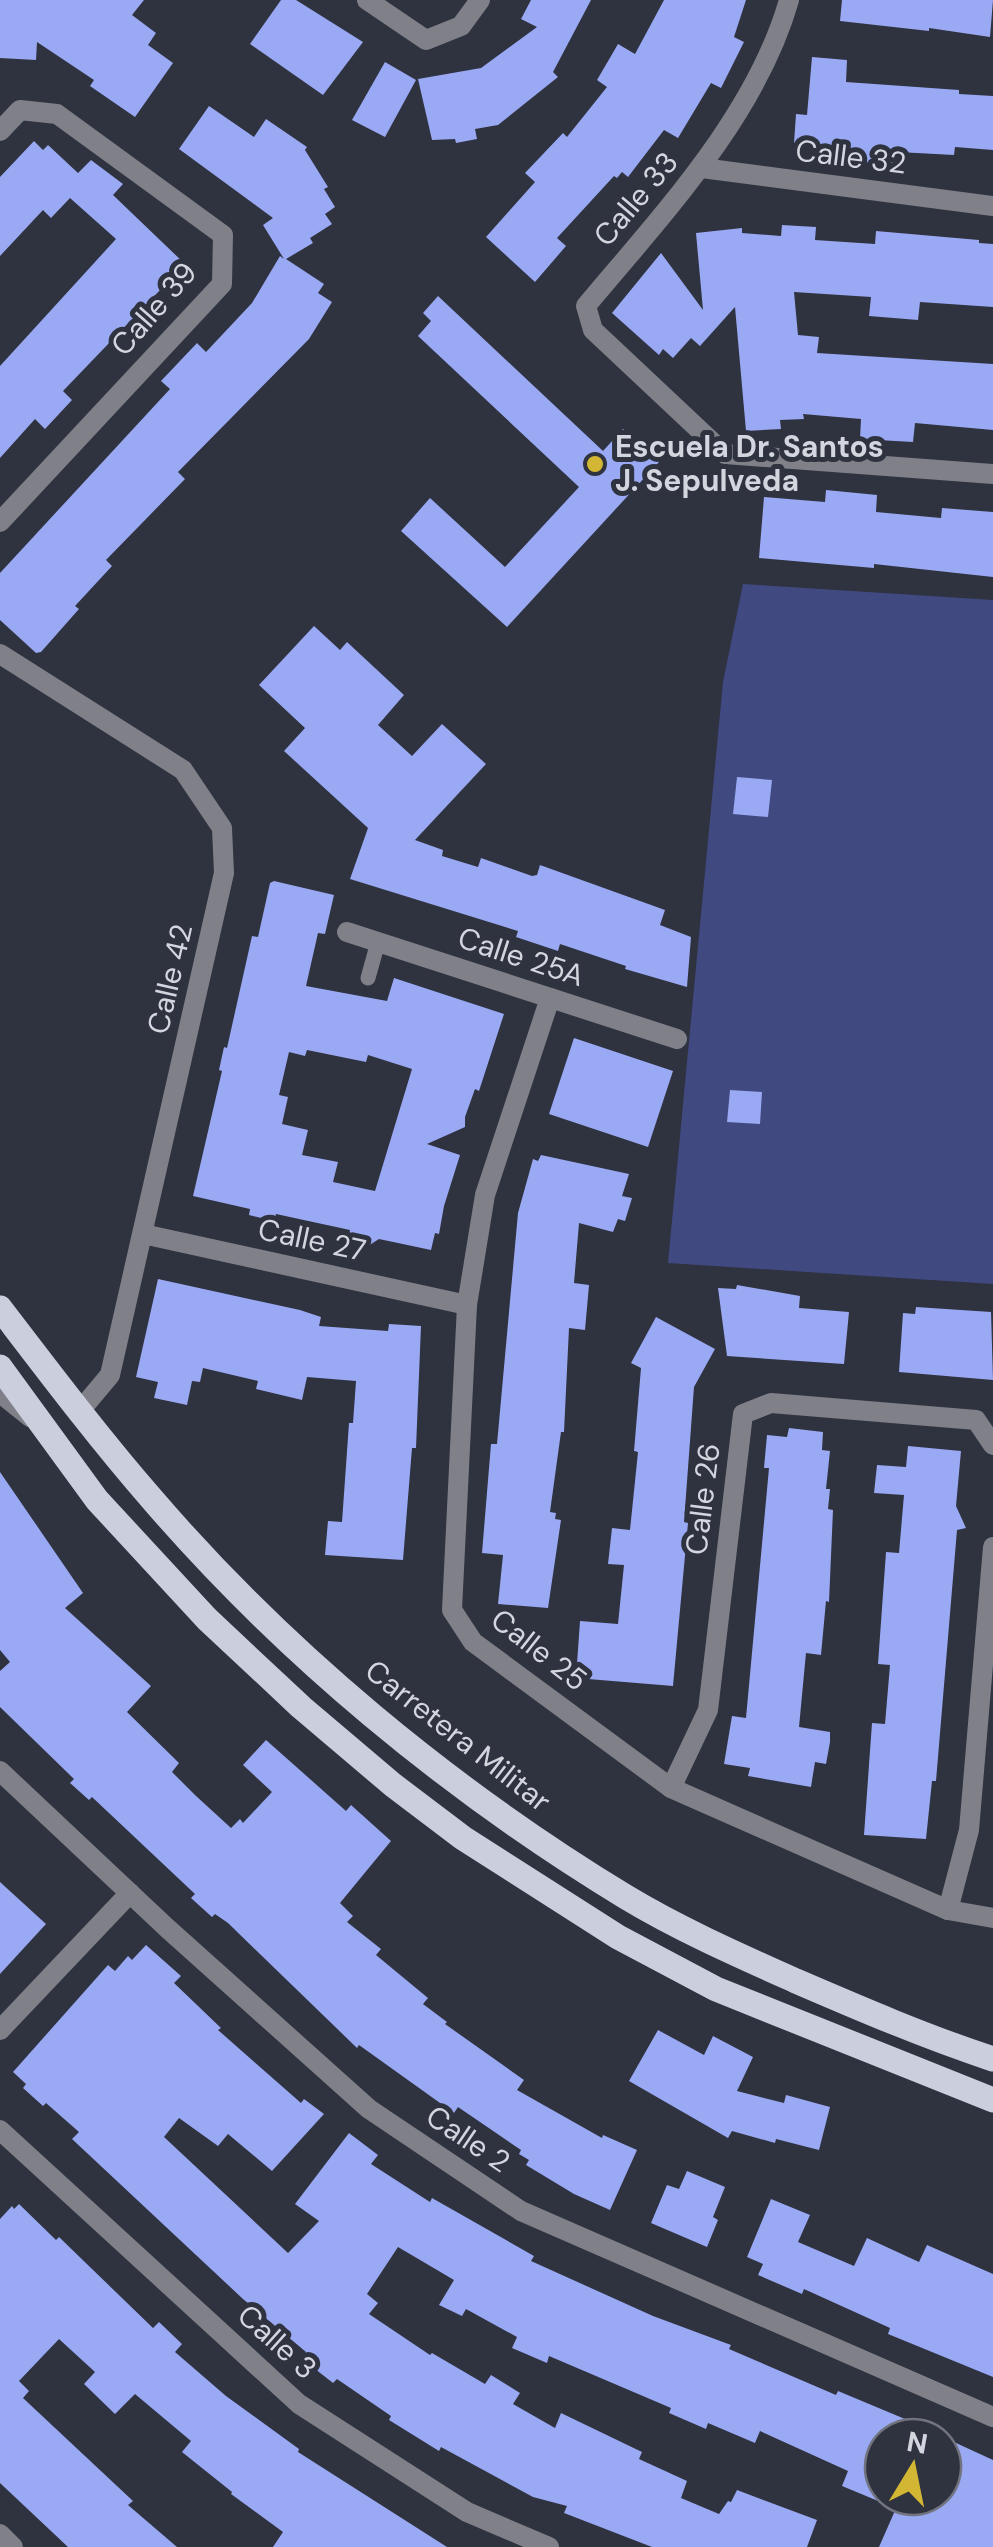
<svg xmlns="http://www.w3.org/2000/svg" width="993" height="2547" font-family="'DM Sans',sans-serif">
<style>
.green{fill:#414981}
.building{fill:#9aa9f3;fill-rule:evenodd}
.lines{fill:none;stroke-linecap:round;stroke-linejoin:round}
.lane{stroke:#7f8088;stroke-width:15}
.street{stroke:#7f8088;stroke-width:20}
.primary{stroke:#cbcfdd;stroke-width:25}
.poi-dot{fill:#d4b635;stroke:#2f323f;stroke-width:4}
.labels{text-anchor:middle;stroke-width:10;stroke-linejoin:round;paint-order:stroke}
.street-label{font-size:30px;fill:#d4d6df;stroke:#2f323f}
.poi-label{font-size:30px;font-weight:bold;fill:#d4d6df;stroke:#2f323f;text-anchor:start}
</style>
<rect width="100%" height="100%" fill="#2f323f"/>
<polygon class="green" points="743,584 993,600 993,1284 668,1263 723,682"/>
<g class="building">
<polygon points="0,0 144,0 132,15 156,33 148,45 173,63 135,117 90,86 94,80 37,42 36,60 0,58"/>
<polygon points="281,0 296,0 363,42 323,95 250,44"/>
<polygon points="531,0 591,0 553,72 558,77 498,125 475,129 477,139 456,143 455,139 432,140 418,79 481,68 537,27 521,19"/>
<polygon points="664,0 746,0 734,37 744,42 721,88 711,83 678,138 664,130 628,177 622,172 617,178 614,176 557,238 566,246 535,282 486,237 535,182 525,173 563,133 567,137 607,87 597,80 618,44 635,54"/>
<polygon points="842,0 993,0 990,37 929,28 929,31 840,21"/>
<polygon points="812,57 847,60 846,82 959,90 959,94 993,96 993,150 955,147 954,155 898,152 897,164 860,162 861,149 794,143 796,114 807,115"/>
<polygon points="385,62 416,80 385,137 352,120"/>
<polygon points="209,106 254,137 266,119 307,147 305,150 328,187 324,189 335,207 325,214 332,224 310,238 313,243 286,259 324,284 318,293 332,302 309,339 178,472 185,479 106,560 112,566 75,606 79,609 41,652 36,653 0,620 0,573 170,389 161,381 197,343 206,352 252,303 280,256 284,259 263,225 273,218 179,149"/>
<polygon points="34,141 43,150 48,145 78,173 91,160 123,184 113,195 185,264 63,391 72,400 45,429 35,419 0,458 0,366 116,239 70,198 51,218 43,210 0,256 0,177"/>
<polygon points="782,225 816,227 815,240 875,244 876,231 979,240 979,243 993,244 993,307 920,302 918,320 869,316 871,297 794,292 798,335 819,337 817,353 993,364 993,430 915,423 913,442 860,439 861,419 803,414 804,419 780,420 781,429 746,431 735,307 700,346 691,338 673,358 663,349 659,355 612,313 661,253 703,310 696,233 742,228 742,233 781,236"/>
<polygon points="438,296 603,451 623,429 659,462 507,627 401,531 430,498 505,567 579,487 418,336 431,321 423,313"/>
<polygon points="826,490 877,495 876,512 941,518 942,508 993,512 993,577 874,564 874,568 759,558 764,497 825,502"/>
<polygon points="314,626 340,650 347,642 404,695 378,725 412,756 442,724 486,764 415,840 443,850 442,856 478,867 481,858 532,876 537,875 540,865 665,910 660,925 691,937 687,987 625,969 626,966 560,944 558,951 516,937 518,931 350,879 368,828 284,751 305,728 259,685"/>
<polygon points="737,777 772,780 768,817 733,814"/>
<path d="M274,881l60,14 -9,39 -7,-1 -12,53 81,15 7,-23 110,36 -25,77 -4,-2 -10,28v10l-38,17 33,11 -16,51 -5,28 -4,-1 -4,17 -52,-11 -11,7 -20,-5 2,-11 -74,-16 -2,7 -25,-6 1,-6 -57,-13 29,-125 -3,-1 5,-23 3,1 25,-112 6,1 12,-54zM307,1050l59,12 2,-7 44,14 -37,122 -42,-9 5,-20 -36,-7 6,-25 -26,-6 6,-27 -9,-2 10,-43 16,4z"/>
<polygon points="574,1038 673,1071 648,1147 549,1114"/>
<polygon points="730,1090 762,1092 760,1124 727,1122"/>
<polygon points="541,1155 629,1174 622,1196 632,1198 625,1221 618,1219 613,1232 579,1223 574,1283 589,1285 585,1330 569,1328 564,1432 561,1432 550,1512 556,1513 555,1519 561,1520 548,1608 498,1604 503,1555 482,1553 491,1444 497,1444 518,1213 533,1159 538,1161"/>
<polygon points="158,1279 300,1310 321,1317 319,1326 388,1331 389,1324 421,1326 416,1448 412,1448 403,1560 325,1555 328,1521 342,1522 349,1423 353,1423 356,1381 307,1377 302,1400 256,1389 258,1381 203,1368 200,1382 192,1381 187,1405 154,1398 158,1382 136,1377"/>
<polygon points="737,1285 800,1296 799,1308 849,1312 844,1364 727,1356 718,1288 736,1289"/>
<polygon points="916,1307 991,1312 993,1380 899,1372 903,1313 915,1314"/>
<polygon points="656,1317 715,1349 694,1387 684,1522 688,1523 673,1686 576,1678 580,1621 618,1624 624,1565 608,1564 612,1528 630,1530 638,1452 634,1451 641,1368 631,1363"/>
<polygon points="789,1428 823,1432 822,1450 830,1451 826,1489 830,1489 828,1509 833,1510 829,1602 826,1601 821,1655 806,1653 799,1727 830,1732 830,1742 826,1764 815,1762 811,1787 748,1776 750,1768 724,1764 732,1716 746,1718 769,1468 764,1468 767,1435 787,1437"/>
<polygon points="908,1446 961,1451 956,1506 966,1528 957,1530 936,1781 932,1781 926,1839 864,1835 872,1723 885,1724 890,1665 878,1664 886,1552 899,1553 904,1495 874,1493 877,1465 906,1467"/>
<polygon points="0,1472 83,1593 65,1608 151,1686 127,1712 179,1763 172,1772 195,1795 231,1828 240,1819 243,1823 272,1792 243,1765 266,1740 346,1811 351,1805 391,1841 340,1903 353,1916 347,1922 381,1949 376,1955 428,1998 423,2004 447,2022 445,2024 524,2080 517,2090 602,2138 603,2135 637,2150 610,2210 574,2194 526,2165 529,2160 519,2154 521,2150 458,2107 454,2113 359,2045 357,2048 228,1923 215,1914 212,1917 191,1898 195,1894 92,1797 89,1800 70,1783 74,1779 0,1707 0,1671 10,1662 0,1650"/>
<polygon points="0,1882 46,1924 0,1974"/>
<polygon points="146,1945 181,1976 174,1983 221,2028 218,2030 301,2103 304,2099 324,2114 272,2171 228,2134 218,2146 179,2118 164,2137 288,2253 319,2221 295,2204 349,2133 378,2155 371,2164 430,2202 432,2198 534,2256 531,2261 653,2316 731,2345 729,2349 836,2395 838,2391 905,2419 898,2437 883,2437 883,2503 842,2486 848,2471 760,2431 755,2443 708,2423 706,2429 669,2413 671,2408 549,2356 547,2363 512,2348 517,2337 466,2309 462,2316 439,2305 454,2280 398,2247 367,2294 378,2303 369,2314 430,2355 432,2353 485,2384 491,2375 520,2393 513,2404 555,2428 561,2413 642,2452 639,2459 687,2481 681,2498 719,2514 728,2501 731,2502 737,2490 817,2520 807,2547 652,2547 564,2513 567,2506 533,2497 441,2447 439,2451 389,2420 391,2416 337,2379 333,2383 301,2358 306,2352 243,2299 72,2139 79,2132 46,2103 43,2106 23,2088 26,2084 13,2072 108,1965 115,1971 128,1956 132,1960"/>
<polygon points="658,2030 704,2055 713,2036 753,2057 737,2091 784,2103 786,2095 830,2107 819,2150 776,2139 775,2143 732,2131 728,2138 629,2081"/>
<polygon points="687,2171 725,2187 713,2217 718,2220 707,2247 651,2223 667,2185 679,2189"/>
<polygon points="771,2199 810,2215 798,2242 854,2266 867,2238 919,2262 927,2245 993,2274 993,2377 888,2334 890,2328 804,2289 802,2294 758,2275 763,2264 747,2257"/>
<polygon points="19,2204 56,2240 59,2237 153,2328 159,2322 182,2344 175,2352 226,2396 299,2449 298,2452 447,2547 273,2547 283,2532 231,2494 232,2492 182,2452 191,2441 135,2394 115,2414 84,2384 95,2372 59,2339 19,2381 29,2391 23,2398 133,2501 128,2505 177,2547 68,2547 0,2483 0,2219 12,2206 14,2209"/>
<polygon points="943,2437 993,2460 993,2547 879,2547 901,2497 943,2497"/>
</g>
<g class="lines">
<polyline class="lane" points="368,978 378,942"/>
<g class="street">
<polyline points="367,0 426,40 461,26 480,0"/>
<path d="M789,0c-33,116 -127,215 -203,306l7,24 132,124 268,20"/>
<polyline points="0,131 20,110 57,114 223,235 222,284 0,522"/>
<polyline points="702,168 993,206"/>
<polyline points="0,654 183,770 222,828 224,873 110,1375 79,1412"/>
<polyline points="347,932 677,1039"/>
<polyline points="550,998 485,1195 467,1305 452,1610 473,1642 671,1788 948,1910 993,1918"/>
<polyline points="143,1234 467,1305"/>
<polyline points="0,1393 30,1417"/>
<polyline points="0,1771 167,1928 369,2109 521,2211 993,2417"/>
<polyline points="671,1788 708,1710 743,1414 771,1403 976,1420 993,1445"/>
<polyline points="948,1910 969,1830 993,1547"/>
<polyline points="0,2030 130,1893"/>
<polyline points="0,2130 299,2404 467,2512 549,2547"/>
<polyline points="0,2534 13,2547"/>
</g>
<g class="primary">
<path d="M0,1308c49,64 98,129 151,190 134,156 299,292 475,399 53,32 112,58 170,84 65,28 130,56 197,78"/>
<polyline points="0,1367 97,1500 207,1619 301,1707 393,1785 463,1838 618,1937 716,1989 993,2100"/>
</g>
</g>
<circle class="poi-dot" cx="595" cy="464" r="10"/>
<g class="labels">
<g class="street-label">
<text transform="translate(851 157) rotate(7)" y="10">Calle 32</text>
<text transform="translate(636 199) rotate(-50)" y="10">Calle 33</text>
<text transform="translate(154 309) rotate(-49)" y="10">Calle 39</text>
<text transform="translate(521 957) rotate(18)" y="10">Calle 25A</text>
<text transform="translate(170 979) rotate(-77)" y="10">Calle 42</text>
<text transform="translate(312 1240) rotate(12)" y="10">Calle 27</text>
<text transform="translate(703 1499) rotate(-83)" y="10">Calle 26</text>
<text transform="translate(539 1650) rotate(38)" y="10">Calle 25</text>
<text transform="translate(458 1736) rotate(38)" y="10">Carretera Militar</text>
<text transform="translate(468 2139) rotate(34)" y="10">Calle 2</text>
<text transform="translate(277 2342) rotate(42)" y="10">Calle 3</text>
</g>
<g class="poi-label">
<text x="615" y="457">Escuela Dr. Santos<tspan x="615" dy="34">J. Sepulveda</tspan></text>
</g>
</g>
<g transform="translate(913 2467) rotate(10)"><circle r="48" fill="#2f323f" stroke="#71747f" stroke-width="2.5"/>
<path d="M0-8L18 38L0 25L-18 38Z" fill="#d4b635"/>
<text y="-15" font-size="28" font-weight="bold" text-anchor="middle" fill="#d4d6df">N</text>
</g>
</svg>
